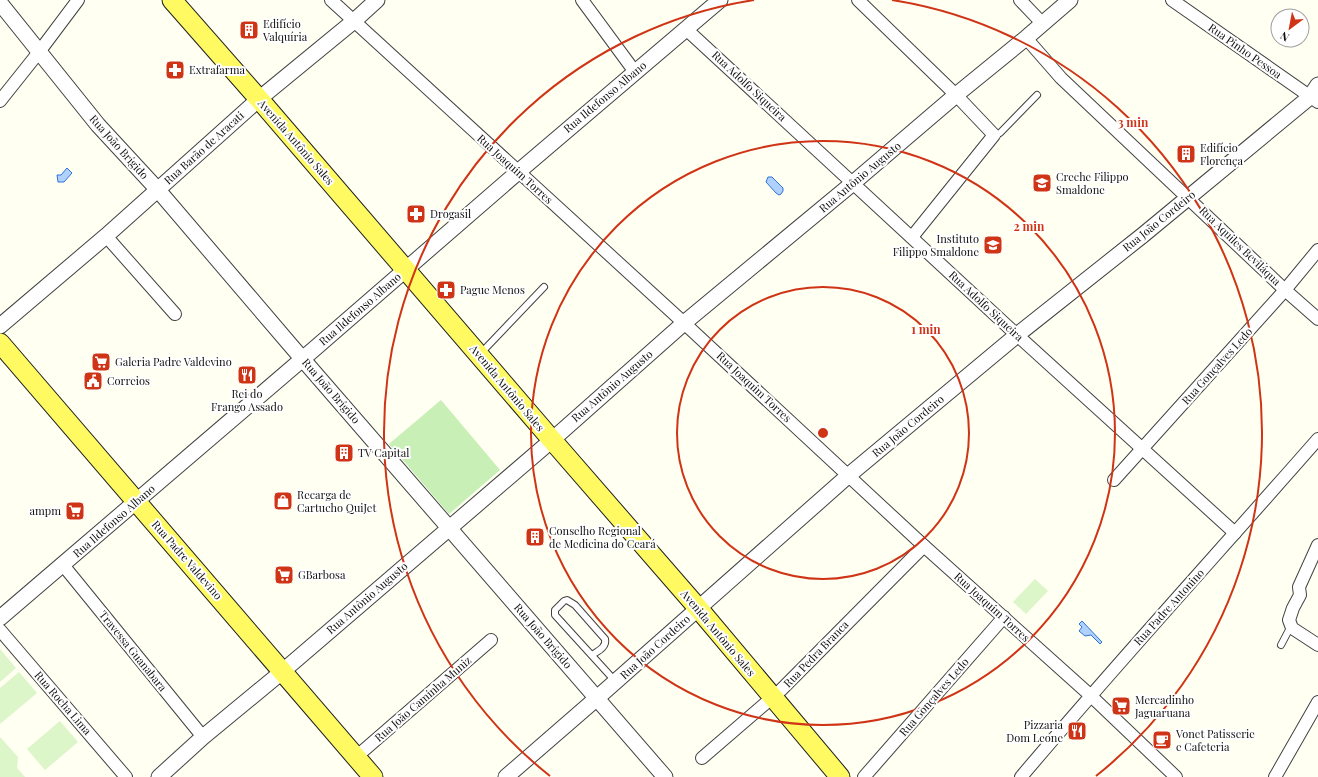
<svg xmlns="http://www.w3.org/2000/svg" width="1318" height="777" font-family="'Playfair Display',serif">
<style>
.green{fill:#c8efb6}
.pitch{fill:#dcf5c9}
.water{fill:#b0d0fd;stroke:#2e73dc}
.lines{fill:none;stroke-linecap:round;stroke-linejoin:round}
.service-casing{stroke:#424242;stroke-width:8}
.minor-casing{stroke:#424242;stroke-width:14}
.tertiary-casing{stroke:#424242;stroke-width:17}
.primary-casing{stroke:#202020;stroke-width:21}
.service{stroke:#fff;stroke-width:6}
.minor{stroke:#fff;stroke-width:12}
.tertiary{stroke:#fff;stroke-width:15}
.primary{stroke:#fff962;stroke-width:19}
.ring{fill:none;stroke:#d03416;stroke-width:2}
.labels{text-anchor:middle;stroke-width:4;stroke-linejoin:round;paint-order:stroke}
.poi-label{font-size:11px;fill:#0f0f0f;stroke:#fff;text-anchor:start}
.street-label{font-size:11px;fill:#0f0f0f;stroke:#fff}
.centre{fill:#d03416;stroke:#fff;stroke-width:2}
.ring-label{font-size:12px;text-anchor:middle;font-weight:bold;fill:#d03416;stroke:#fff;stroke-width:4;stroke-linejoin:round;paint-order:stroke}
</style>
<rect width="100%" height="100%" fill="#fffff2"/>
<polygon class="green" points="441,400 500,470 449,514 389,444"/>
<g class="pitch">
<polygon points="1035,579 1048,591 1026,614 1013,602"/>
<polygon points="0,649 16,668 0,682"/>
<polygon points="19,672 37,693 0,724 0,688"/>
<polygon points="60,721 78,742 45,770 27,749"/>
<polygon points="0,737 18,757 17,768 25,777 0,777"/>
</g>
<g class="water">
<polygon points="67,168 72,173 64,182 58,182 57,175 61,175"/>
<polygon points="768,177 772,177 783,188 783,191 781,194 779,195 776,193 766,182"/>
<polygon points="1082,621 1102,642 1100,644 1091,635 1085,636 1079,631 1082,627 1079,624"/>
</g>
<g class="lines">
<defs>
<g id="service">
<polyline points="994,135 1000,133 1037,95"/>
<polyline points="481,353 544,287"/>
<polyline points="1281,645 1291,626"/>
<path d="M592,655c6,-4 15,-8 13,-16l-30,-34 -8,-5 -3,1 -9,9v5l61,67"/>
</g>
<g id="minor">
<polyline points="331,0 684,323 924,546 1090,695 1176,777"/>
<polyline points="582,0 635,72"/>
<polyline points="858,0 956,95 994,135 912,237"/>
<polyline points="1020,0 1042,23"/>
<polyline points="1172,0 1318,102"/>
<polyline points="686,29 1017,335 1235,533"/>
<polyline points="1026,38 1061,78 1285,290 1318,319"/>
<polyline points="0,101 39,52 78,0"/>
<polyline points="106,236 175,314"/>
<polyline points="1114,480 1285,290 1318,250"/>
<polyline points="1318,545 1299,587 1300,595 1293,608 1289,620 1292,628 1318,645"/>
<polyline points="63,565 203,737"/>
<polyline points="0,630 126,777"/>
<polyline points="356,757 491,640"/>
<polyline points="702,758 781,690 924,546"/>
<polyline points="864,777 1004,617"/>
<path d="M1021,777c97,-115 198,-225 297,-338"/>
<polyline points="1275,777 1318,702"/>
</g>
<g id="tertiary">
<polyline points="0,3 98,125 158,190 293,348 665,777"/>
<polyline points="0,326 106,236 259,99 354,21 377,0"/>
<polyline points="0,618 313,350 518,172 720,0"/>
<polyline points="159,777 203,737 283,671 552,440 684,323 853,183 956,95 1026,38 1070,0"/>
<polyline points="506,777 597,698 849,475 1017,335 1143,235 1310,97 1318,85"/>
</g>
<g id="primary">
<polyline points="172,0 259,99 552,440 698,608 840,777"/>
<polyline points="0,343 373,777"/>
</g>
</defs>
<use href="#service" class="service-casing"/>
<use href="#minor" class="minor-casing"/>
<use href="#tertiary" class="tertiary-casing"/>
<use href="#primary" class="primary-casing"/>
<use href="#service" class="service"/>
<use href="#minor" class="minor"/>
<use href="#tertiary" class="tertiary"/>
<use href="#primary" class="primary"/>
</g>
<g class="ring">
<circle cx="823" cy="433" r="146"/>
<circle cx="823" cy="433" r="292"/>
<path d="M550 776A438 438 0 0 1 754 0M892 0A438 438 0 0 1 1096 776"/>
</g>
<defs>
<symbol id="building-square" viewBox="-11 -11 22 22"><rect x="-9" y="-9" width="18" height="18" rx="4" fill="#d03416" stroke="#fff"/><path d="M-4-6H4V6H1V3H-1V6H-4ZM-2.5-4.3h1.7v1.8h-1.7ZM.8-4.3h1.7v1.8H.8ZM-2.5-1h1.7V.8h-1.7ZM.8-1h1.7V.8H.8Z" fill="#fff"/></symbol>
<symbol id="pharmacy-square" viewBox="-11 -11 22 22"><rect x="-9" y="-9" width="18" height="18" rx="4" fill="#d03416" stroke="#fff"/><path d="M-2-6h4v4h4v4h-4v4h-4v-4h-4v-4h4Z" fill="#fff"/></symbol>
<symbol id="school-square" viewBox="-11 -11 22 22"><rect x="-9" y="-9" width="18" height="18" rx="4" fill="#d03416" stroke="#fff"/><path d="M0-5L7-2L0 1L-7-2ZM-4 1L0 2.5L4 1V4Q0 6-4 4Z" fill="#fff"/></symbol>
<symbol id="supermarket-square" viewBox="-11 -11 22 22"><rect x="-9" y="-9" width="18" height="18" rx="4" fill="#d03416" stroke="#fff"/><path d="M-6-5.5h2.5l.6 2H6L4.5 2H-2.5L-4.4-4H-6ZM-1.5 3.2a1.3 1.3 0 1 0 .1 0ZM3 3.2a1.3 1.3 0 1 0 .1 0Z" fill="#fff"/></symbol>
<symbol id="restaurant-square" viewBox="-11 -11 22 22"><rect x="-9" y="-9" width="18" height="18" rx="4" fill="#d03416" stroke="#fff"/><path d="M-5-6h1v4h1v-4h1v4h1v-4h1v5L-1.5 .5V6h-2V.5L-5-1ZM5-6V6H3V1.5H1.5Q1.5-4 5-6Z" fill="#fff"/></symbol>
<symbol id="civic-square" viewBox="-11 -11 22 22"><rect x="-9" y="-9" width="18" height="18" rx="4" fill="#d03416" stroke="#fff"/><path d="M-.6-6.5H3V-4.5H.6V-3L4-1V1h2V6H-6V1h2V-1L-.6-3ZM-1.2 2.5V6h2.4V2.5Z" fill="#fff"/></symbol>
<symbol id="shop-square" viewBox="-11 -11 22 22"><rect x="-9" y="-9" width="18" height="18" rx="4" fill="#d03416" stroke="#fff"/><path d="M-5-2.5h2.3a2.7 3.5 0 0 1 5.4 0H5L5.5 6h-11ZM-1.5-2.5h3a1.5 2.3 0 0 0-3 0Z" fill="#fff"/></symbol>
<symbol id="cafe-square" viewBox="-11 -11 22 22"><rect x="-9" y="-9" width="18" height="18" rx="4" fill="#d03416" stroke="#fff"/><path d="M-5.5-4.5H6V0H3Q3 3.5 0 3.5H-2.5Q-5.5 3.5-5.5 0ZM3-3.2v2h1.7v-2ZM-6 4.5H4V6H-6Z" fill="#fff"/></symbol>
</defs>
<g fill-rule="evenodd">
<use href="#building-square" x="238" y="19" width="22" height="22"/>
<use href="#pharmacy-square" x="164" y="59" width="22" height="22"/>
<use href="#building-square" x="1175" y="143" width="22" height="22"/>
<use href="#school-square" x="1031" y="172" width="22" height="22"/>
<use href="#pharmacy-square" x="405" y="203" width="22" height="22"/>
<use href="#school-square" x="982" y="234" width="22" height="22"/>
<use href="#pharmacy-square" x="435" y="279" width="22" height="22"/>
<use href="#supermarket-square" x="90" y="351" width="22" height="22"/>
<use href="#restaurant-square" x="236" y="364" width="22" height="22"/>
<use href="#civic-square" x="82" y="370" width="22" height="22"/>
<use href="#building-square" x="333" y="442" width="22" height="22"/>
<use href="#shop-square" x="272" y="490" width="22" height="22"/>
<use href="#supermarket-square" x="64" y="500" width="22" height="22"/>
<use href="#building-square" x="524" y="526" width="22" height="22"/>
<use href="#supermarket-square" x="273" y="564" width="22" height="22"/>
<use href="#supermarket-square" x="1110" y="695" width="22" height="22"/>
<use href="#restaurant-square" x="1066" y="720" width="22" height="22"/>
<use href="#cafe-square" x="1151" y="729" width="22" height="22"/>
</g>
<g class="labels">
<g class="poi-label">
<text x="263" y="28">Edifício<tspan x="263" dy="13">Valquíria</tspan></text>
<text x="189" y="74">Extrafarma</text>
<text x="1200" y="152">Edifício<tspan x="1200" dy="13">Florença</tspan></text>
<text x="1056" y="181">Creche Filippo<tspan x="1056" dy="13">Smaldone</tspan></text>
<text x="430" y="218">Drogasil</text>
<text x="979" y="243" text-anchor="end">Instituto<tspan x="979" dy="13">Filippo Smaldone</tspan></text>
<text x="460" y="294">Pague Menos</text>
<text x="115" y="366">Galeria Padre Valdevino</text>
<text x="107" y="385">Correios</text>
<text x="247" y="398" text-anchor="middle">Rei do<tspan x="247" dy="13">Frango Assado</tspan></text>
<text x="358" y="457">TV Capital</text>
<text x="297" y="499">Recarga de<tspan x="297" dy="13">Cartucho QuiJet</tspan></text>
<text x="61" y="515" text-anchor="end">ampm</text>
<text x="549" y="535">Conselho Regional<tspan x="549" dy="13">de Medicina do Ceará</tspan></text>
<text x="298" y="579">GBarbosa</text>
<text x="1135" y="704">Mercadinho<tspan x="1135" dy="13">Jaguaruana</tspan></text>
<text x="1063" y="729" text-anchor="end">Pizzaria<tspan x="1063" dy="13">Dom Leone</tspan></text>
<text x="1176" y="738">Vonet Patisserie<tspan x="1176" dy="13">e Cafeteria</tspan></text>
</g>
<g class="street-label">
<text transform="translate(1245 51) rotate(35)" y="4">Rua Pinho Pessoa</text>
<text transform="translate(749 86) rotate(43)" y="4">Rua Adolfo Siqueira</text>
<text transform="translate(605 97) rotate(-40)" y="4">Rua Ildefonso Albano</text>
<text transform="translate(296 142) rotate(49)" y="4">Avenida Antônio Sales</text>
<text transform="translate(119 147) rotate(48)" y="4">Rua João Brígido</text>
<text transform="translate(204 148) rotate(-42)" y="4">Rua Barão de Aracati</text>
<text transform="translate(515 169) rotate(42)" y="4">Rua Joaquim Torres</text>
<text transform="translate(860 177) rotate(-40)" y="4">Rua Antônio Augusto</text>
<text transform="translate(1159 221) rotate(-39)" y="4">Rua João Cordeiro</text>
<text transform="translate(1240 246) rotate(44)" y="4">Rua Aquiles Beviláqua</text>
<text transform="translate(986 306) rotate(43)" y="4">Rua Adolfo Siqueira</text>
<text transform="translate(360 309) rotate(-41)" y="4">Rua Ildefonso Albano</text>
<text transform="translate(1217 366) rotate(-48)" y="4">Rua Gonçalves Ledo</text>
<text transform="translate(612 386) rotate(-41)" y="4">Rua Antônio Augusto</text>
<text transform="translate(754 387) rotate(43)" y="4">Rua Joaquim Torres</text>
<text transform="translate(507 388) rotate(50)" y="4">Avenida Antônio Sales</text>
<text transform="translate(331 391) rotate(49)" y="4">Rua João Brígido</text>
<text transform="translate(908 426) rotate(-40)" y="4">Rua João Cordeiro</text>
<text transform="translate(114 521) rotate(-41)" y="4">Rua Ildefonso Albano</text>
<text transform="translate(187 560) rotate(49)" y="4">Rua Padre Valdevino</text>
<text transform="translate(367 598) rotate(-41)" y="4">Rua Antônio Augusto</text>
<text transform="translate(992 607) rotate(42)" y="4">Rua Joaquim Torres</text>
<text transform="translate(1169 607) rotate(-48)" y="4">Rua Padre Antonino</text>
<text transform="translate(718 633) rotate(50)" y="4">Avenida Antônio Sales</text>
<text transform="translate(543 636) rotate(49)" y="4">Rua João Brígido</text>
<text transform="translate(655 647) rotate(-42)" y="4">Rua João Cordeiro</text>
<text transform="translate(133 651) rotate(51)" y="4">Travessa Guanabara</text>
<text transform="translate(816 654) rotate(-46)" y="4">Rua Pedra Branca</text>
<text transform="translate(934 697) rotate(-49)" y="4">Rua Gonçalves Ledo</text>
<text transform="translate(423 699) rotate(-41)" y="4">Rua João Caminha Muniz</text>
<text transform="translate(63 703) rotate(49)" y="4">Rua Rocha Lima</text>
</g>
</g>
<circle cx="823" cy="433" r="6" class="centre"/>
<g class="ring-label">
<text x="1133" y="127">3 min</text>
<text x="1029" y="231">2 min</text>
<text x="926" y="334">1 min</text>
</g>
<g transform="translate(1290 28) rotate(212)"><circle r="19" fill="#ffffff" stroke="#9f9f9f"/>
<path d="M0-3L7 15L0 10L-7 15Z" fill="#d03416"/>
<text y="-6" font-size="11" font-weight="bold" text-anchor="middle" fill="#0f0f0f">N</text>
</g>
</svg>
